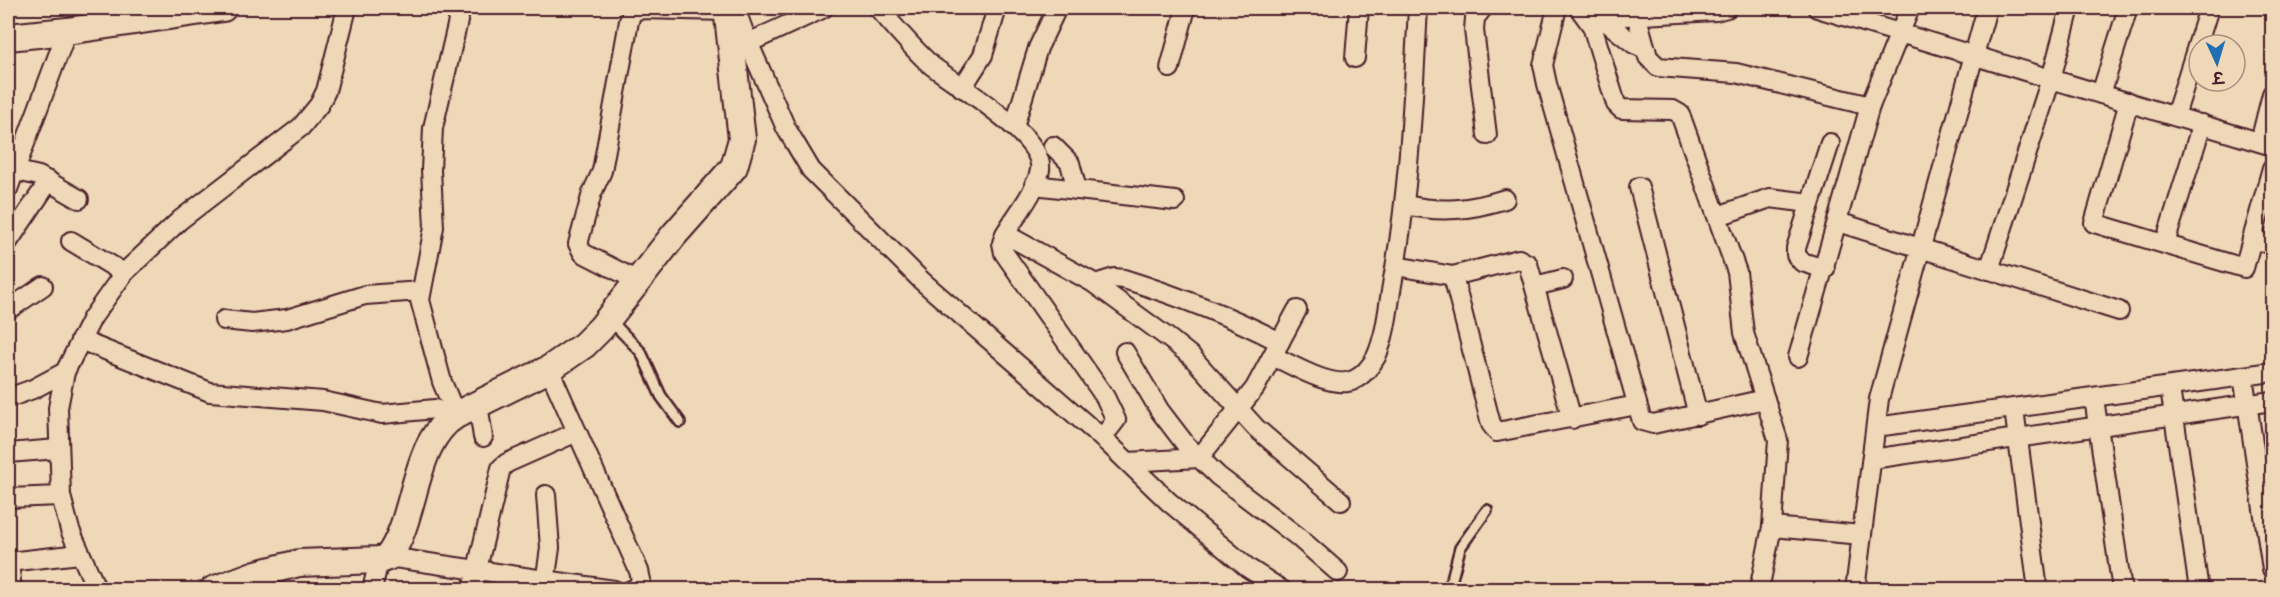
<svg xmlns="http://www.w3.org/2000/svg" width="2280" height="597" font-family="'Playpen Sans','Playpen Sans Deva',sans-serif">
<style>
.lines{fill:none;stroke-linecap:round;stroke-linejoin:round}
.lane-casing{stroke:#4a1f2b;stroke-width:14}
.street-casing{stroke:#4a1f2b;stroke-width:22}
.secondary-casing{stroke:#4a1f2b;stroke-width:30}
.lane{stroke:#eed8b7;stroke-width:9}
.street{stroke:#eed8b7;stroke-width:18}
.secondary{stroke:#eed8b7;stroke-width:26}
</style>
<rect width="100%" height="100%" fill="#eed8b7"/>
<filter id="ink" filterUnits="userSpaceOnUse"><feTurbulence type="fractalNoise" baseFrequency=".0167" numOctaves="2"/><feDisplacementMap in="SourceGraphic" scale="12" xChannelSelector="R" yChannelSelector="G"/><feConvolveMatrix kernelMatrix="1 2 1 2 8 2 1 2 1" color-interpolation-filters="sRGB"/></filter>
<g filter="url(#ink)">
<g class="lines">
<defs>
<g id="lane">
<polyline points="610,320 641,352 661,396 680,422"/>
<polyline points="1449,590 1460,548 1487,510"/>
</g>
<g id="street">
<polyline points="735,8 745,35 786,128 811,170 922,281 1110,445 1168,501 1248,568 1282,590"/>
<path d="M878,8c17,19 34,40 53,57 25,20 114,71 109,105 -4,22 -24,45 -35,64l-3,9 2,10 101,144 11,23 -14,18"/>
<polyline points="1483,8 1475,18 1474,30 1487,135"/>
<polyline points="1557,8 1543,65 1547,84 1642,421 1653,424 1765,399"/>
<polyline points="1579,8 1592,26 1616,104 1621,109 1673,110 1680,114 1737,272 1744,333 1778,440 1772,527 1759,590"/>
<polyline points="1817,8 2272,146"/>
<polyline points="1636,14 1648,57 1658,67 1736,73 1870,106"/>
<polyline points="1600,17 1634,44 1646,49"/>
<polyline points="1588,18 1716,11 1727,8"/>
<polyline points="748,43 824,8"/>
<polyline points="1355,58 1359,8"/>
<polyline points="1170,68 1186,8"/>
<polyline points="962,88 983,55 997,8"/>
<polyline points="2101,94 2128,8"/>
<polyline points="2129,102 2094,223 2244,268 2272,168"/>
<polyline points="2175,116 2209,8"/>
<polyline points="1014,127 1038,48 1057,8"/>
<polyline points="2260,142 2272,94"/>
<polyline points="1053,146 1070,163 1077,190"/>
<polyline points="17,171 39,176 79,199"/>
<polyline points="1034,185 1175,201"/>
<polyline points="1639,187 1698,415"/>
<polyline points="8,189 67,31"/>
<path d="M1406,205c35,8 65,5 99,-6"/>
<polyline points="1718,216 1770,198 1810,203"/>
<polyline points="1838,222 2119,311"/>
<polyline points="1005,234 1092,282 1171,340 1191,356 1256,428 1341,501"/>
<polyline points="2252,239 2272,245"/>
<polyline points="71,241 124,273"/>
<polyline points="8,242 49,181"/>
<polyline points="2165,243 2202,124"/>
<polyline points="1396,266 1453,276 1519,259 1528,264 1572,419"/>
<polyline points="1825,269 1802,262 1796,255 1796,248 1830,143"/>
<polyline points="1989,270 2051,79 2070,8"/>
<polyline points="1453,276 1491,424 1497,432 1637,405"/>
<polyline points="638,281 583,253 578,244 592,193 602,171 629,21 632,12 640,9 727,11"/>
<path d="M1095,284l19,-6 10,1c54,17 106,37 156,63"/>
<polyline points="1535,286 1563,279"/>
<polyline points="8,310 43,286"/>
<polyline points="224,320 252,323 287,319 365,295 421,291"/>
<polyline points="80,340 210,392 323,401 382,414 435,409 450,418"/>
<polyline points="1125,352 1160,411 1186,445 1218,476 1297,536 1338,572"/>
<path d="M1273,356c19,9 60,34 81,24 10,-5 17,-14 22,-23 10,-22 12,-48 16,-72 17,-92 21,-184 26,-277"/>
<polyline points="1798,357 1870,106 1910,8"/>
<polyline points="549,369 639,571 641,580 637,588 631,590"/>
<polyline points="2243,376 2272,569"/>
<polyline points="2170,388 2199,590"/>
<polyline points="8,398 33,389 65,372"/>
<polyline points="2094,398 2122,590"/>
<polyline points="478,404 483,437"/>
<polyline points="2014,409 2038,590"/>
<polyline points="456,415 442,382 420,300 434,227 431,170 433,128 461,8"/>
<polyline points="1876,427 2272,372"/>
<polyline points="8,453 58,449"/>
<polyline points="1872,459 2272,401"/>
<polyline points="1128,462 1199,458 1255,388 1297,310"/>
<polyline points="8,498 61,496"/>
<polyline points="1772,527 1862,535"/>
<polyline points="388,557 614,590"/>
<polyline points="8,562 80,554"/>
<polyline points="9,562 12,590"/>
<polyline points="97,590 70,530 61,496 58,408 65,372 92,318 124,273 180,220 301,127 319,105 326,91 347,8"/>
<polyline points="372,590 379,560"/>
<polyline points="472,590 501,468 507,463 577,432"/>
<polyline points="544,590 550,548 546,495"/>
<polyline points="1855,590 1879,399 1987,8"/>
</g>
<g id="secondary">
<polyline points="8,37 67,31 223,8"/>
<path d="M213,590l43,-16 43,-11 80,-3 9,-3c29,-38 24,-116 68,-142l93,-46 35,-24 17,-17 73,-93 60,-68 8,-28 -15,-131"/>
</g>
</defs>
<use href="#lane" class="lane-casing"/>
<use href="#street" class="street-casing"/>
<use href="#secondary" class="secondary-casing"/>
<use href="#lane" class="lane"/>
<use href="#street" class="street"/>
<use href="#secondary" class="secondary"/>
</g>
</g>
<rect width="2280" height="597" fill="none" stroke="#eed8b7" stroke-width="30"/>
<rect x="15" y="15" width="2250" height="567" fill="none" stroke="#4a1f2b" stroke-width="2" filter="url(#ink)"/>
<g transform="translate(2217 63) rotate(176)"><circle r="28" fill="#eed8b7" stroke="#ac8e7f" stroke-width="1.5"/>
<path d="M0-4.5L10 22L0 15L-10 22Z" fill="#1f6fb2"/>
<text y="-9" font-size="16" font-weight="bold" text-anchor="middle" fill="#4a1f2b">उ</text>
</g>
</svg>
